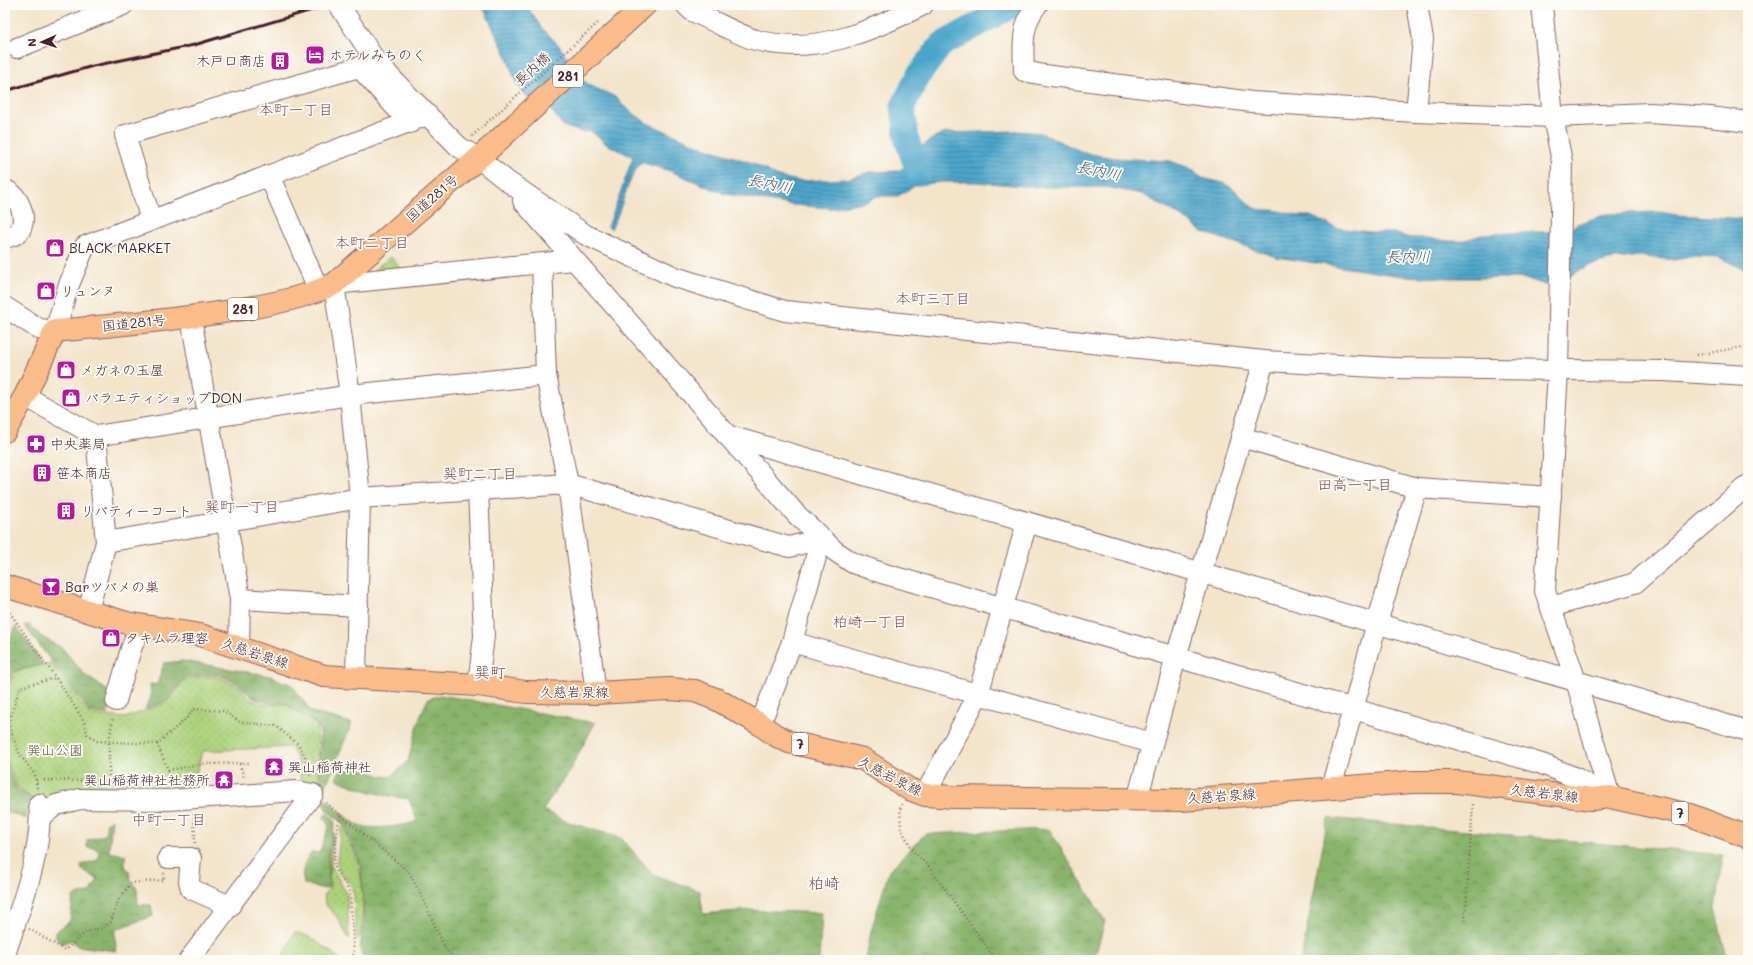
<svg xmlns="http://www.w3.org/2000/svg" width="1753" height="965" font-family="Mali,'Klee One',sans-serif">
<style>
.grass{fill:url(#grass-dots);stroke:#7b7854}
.forest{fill:url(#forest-crowns);stroke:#6a6a4c}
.water{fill:url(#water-rules);stroke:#4b627a}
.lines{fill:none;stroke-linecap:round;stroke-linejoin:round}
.river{stroke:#4ca5ca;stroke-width:25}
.minor-casing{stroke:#856463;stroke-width:22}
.major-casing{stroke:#856463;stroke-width:24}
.highway-casing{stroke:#856463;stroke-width:24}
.path{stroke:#856463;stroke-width:2.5;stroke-dasharray:1 3;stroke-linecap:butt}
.minor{stroke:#fff;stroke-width:20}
.major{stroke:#fabc8b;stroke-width:22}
.highway{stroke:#fabc8b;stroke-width:22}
.rail{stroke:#4a1f2b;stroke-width:3}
.labels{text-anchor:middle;stroke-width:3.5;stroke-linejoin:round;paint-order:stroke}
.shield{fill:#fdfcf7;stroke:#806168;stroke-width:1}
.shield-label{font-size:13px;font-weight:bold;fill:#4a1f2b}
.poi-label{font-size:14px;fill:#4a1f2b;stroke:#fdfcf7;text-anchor:start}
.street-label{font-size:14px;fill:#4a1f2b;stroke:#fdfcf7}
.park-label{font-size:14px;fill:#675543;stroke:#fdfcf7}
.neighbourhood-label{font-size:15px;fill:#7e4f52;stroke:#fdfcf7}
.water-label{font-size:15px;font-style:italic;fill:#4b5b73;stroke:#fdfcf7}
.quarter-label{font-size:16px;fill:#7e4f52;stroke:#fdfcf7}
</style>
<defs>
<pattern id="grass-dots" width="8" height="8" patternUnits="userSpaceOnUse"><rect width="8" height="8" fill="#acd27c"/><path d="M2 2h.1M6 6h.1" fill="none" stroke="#96b46b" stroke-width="1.8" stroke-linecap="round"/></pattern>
<pattern id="forest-crowns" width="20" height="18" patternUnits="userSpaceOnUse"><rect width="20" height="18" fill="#89b46c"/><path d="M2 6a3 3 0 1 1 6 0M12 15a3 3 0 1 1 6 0" fill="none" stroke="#729259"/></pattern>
<pattern id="water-rules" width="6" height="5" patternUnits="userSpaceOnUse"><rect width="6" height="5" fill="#4ca5ca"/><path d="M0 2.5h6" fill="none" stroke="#4186a4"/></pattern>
</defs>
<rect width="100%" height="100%" fill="#fdfcf7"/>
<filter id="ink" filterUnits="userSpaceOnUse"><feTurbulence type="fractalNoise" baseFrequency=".025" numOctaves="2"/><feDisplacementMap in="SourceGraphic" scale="8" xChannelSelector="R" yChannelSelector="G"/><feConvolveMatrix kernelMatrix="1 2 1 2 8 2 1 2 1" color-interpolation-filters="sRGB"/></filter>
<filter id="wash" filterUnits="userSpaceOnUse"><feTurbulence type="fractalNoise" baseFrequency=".012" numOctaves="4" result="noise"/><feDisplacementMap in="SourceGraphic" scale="16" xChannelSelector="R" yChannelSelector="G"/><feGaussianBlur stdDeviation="0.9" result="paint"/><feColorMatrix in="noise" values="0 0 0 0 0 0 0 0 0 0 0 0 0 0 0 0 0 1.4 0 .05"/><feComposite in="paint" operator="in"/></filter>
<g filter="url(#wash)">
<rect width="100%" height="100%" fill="#f3e4ca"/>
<g class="grass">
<polygon points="391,257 402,271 375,271 376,268"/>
<polygon points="51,663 89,714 125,718 166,703 185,679 217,676 240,688 249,699 267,705 285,704 317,725 318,768 321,782 302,785 297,759 291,747 202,751 195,778 197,796 33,804 32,798 18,787 5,759 5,693 16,671"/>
<path d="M341,827c23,32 25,72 19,110l-4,3 -2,-45 -3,-10 -12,-14 -2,-10z"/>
<polygon points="334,833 331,865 347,895 349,939 337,917 325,904 324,894 330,888 329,855"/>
<polygon points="295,932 310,937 342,960 281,960"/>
</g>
<g class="forest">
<polygon points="24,625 30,625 42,637 62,648 85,675 112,694 108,714 90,712"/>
<polygon points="16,626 43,664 14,671 5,689 5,650"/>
<path d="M183,661l87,15 22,9 19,27 41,11 -30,72c7,8 29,28 39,31 12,4 45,0 56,-5l-8,-22c-26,-3 -49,-9 -73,-20l8,-16 37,13 10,1 17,-16 13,-47 7,-15 13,-4 154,28 -24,45 -28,42 22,11 56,17 33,37 46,16 3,23 47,-4 72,3 -3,47h-455l-4,-11 4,-29 -3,-54 -8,-22 -13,-24 -13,-9 -8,-17 3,-6 -3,-24 1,-33 -3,-7 -32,-21h-16l-16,-5 -14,-13 -21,-11 -33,3 -19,24 -21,8 6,-12 -1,-13 7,1 7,-22z"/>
<polygon points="5,763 17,789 31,798 26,811 26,819 5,811"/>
<path d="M326,813l7,5 2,5 -7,32 1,32 -4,2 -21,-5c-3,-14 -1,-21 8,-32l7,1 10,-26 -2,-5 -4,-3z"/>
<polygon points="1328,818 1723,855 1715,908 1727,959 1301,960"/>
<polygon points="112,819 109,852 125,855 125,866 129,871 130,879 137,888 138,905 151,905 153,916 119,928 115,931 116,951 77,946 71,940 62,944 54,936 58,930 70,921 73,897 79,894 90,893 98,879 82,870 81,865 98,860 99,852 95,848 87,847 87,840 105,835 107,822"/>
<polygon points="1049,829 1105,921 1094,960 866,960 871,931 889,871 925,834"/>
</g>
<path class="water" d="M482,5h44l15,22 18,18 19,32 13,9 27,12 4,7 25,18 53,23 55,18 23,13 21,4 23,-1 25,-1 22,-7 29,-1 10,-6 12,-17 16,-12 10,-3 70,-2 25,2 44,20 29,5 56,3 20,7 12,10 21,5 11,6 18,18 9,3h14l24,6h11l27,12 41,5h16l16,5h17l20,3h15l23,-7 83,-3 9,-7 30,-10 51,-2 20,3 70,4v52l-30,-14 -22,-1 -22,4 -35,-4 -30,4 -22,6 -19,11 -23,8 -17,-6 -14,-1h-64l-49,-2 -125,-19 -76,-26 -11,-10 -47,-27 -36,-7h-70l-59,-5h-36l-25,3 -18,11h-21l-9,5 -37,7 -39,-3 -67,-11 -55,-23 -29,-9c-15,19 -18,46 -30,67l-3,-2 25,-70 -27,-13 -15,-13 -10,1 -18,-6 -11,-15 -22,-11 -13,-15 -10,-28z"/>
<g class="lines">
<polyline class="river" points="919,173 907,141 903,106 918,76 941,45 1013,5"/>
</g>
</g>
<g filter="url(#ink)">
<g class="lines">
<defs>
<g id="minor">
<polyline points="339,5 373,57 395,82 459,147 478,158 507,181 586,235 675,277 785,311 1264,361 1394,368 1664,371 1748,376"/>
<path d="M686,5l6,6c18,8 46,24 64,29 61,16 114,-9 167,-35"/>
<path d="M1037,5c-16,19 -14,43 -13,66l20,4 208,27 164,10 137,5 97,-4 60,4 38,5"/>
<polyline points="1542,5 1553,117 1562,162 1558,371 1545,591 1576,681 1610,797"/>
<polyline points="17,48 123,5"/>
<polyline points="1416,112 1423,39 1417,5"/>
<polyline points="269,175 319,291"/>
<path d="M5,190c13,4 22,26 16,38 -2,7 -10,8 -16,10"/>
<polyline points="523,201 796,514 835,551 853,563 885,574 1176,657 1542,764 1576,778 1610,797"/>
<polyline points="151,220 125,135 359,67 410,123"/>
<polyline points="542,264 546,375 568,484 596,693"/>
<polyline points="5,307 39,329 55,331 68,287 85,246 427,115"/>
<polyline points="191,318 240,599 239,647"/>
<polyline points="25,396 96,436 350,395 546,375"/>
<polyline points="726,435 1748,731"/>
<polyline points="1241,437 1417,488 1551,497"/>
<polyline points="106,542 360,498 568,484 789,547 821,539"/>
<polyline points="240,599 358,606"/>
<polyline points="1551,607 1635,583 1748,485"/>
<polyline points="88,612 106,542 96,436"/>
<polyline points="792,642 1152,743"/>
<polyline points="356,678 360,498 350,395 334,284 573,260"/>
<polyline points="478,685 484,636 478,489"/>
<polyline points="116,701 131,649 140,626"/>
<polyline points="758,723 765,712 792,642 821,539"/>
<polyline points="1331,788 1377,623 1417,488"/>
<polyline points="925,795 978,695 1027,522"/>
<polyline points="1137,800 1176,657 1264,361"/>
<polyline points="41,817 56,805 80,799 168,800 296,791 313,794 189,960"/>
<polyline points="168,858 191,858 189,881 191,889 230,906"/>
<path d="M5,955c14,-46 39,-103 34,-151"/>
</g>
<polyline id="major" points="5,586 127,623 200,635 324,676 478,685 526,692 596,693 669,689 695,691 718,700 758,723 775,735 789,742 863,759 909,789 925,795 954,797 1182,800 1412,782 1457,782 1592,799 1610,797 1690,815 1748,837"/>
<path id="highway" d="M5,431l20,-35 30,-65c61,-6 122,-11 182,-21 32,-5 67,-12 97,-26l156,-136 155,-143"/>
</defs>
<use href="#minor" class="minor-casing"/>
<use href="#major" class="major-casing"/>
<use href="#highway" class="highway-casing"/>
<g class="path">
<polyline points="472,136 599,22"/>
<polyline points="1697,355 1748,346"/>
<polyline points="5,606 56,678"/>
<polyline points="157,744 174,784"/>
<polyline points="240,764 244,778"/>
<polyline points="168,770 204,764 251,763"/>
<polyline points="36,780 109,781"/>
<polyline points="109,784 109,741 113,717"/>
<polyline points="37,788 35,775 20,755 8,724 20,687 56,678 84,721 87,734 97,741 157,744 188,717 193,709 224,711 240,722 276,726 299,745 305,756 310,776"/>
<polyline points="326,803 409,872 423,899 446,950 457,960"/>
<polyline points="902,804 900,809 901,829 914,852 929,867 996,960"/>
<polyline points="194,814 195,843"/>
<polyline points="341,816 338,823 334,863 336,871 350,892 354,954 351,960"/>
<polyline points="1465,921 1473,804"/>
<polyline points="29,929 65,950 86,932 103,928 111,922 118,901 131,883 164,880 164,872"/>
</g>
<use href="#minor" class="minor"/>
<use href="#major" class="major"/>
<use href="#highway" class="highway"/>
<polyline class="rail" points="5,91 93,66 194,45 329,5"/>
</g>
</g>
<defs>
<symbol id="hotel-square" viewBox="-11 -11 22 22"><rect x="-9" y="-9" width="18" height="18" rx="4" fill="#b5179e" stroke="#fdfcf7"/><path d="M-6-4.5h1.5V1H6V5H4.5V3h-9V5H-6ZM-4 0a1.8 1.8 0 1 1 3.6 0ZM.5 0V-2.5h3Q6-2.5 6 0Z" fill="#fff"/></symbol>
<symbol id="building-square" viewBox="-11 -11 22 22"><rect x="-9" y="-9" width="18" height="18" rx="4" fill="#b5179e" stroke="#fdfcf7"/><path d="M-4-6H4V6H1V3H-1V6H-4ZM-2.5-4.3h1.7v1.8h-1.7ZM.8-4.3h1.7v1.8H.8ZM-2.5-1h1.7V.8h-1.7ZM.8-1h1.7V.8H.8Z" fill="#fff"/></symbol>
<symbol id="shop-square" viewBox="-11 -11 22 22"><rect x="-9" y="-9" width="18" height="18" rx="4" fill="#b5179e" stroke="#fdfcf7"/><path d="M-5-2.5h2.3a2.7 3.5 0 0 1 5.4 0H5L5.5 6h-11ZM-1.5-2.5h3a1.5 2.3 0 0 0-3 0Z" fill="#fff"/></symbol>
<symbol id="pharmacy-square" viewBox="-11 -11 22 22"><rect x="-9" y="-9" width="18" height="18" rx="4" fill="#b5179e" stroke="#fdfcf7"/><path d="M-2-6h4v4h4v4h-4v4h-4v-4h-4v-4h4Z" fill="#fff"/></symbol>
<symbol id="bar-square" viewBox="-11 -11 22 22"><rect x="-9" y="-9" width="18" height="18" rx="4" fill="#b5179e" stroke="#fdfcf7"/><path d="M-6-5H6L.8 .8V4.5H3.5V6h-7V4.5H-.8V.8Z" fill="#fff"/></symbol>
<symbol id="temple-square" viewBox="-11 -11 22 22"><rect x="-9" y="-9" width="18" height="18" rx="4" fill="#b5179e" stroke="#fdfcf7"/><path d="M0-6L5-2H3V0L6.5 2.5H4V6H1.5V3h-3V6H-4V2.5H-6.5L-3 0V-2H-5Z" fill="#fff"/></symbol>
</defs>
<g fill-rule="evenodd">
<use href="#hotel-square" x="304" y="44" width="22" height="22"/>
<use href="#building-square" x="269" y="50" width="22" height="22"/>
<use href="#shop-square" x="44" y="237" width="22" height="22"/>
<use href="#shop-square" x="35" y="280" width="22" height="22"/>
<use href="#shop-square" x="55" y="359" width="22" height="22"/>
<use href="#shop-square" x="60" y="387" width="22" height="22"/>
<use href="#pharmacy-square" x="25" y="433" width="22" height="22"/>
<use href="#building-square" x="31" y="462" width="22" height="22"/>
<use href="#building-square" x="55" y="500" width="22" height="22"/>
<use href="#bar-square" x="40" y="576" width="22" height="22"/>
<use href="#shop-square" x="100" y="627" width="22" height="22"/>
<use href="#temple-square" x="263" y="756" width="22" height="22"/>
<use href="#temple-square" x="213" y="769" width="22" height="22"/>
</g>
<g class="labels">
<g class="shield">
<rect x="553" y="65" width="30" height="22" rx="3"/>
<rect x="228" y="298" width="30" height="22" rx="3"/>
<rect x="792" y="733" width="16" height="22" rx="3"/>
<rect x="1672" y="802" width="16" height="22" rx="3"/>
</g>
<g class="shield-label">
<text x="568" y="81">281</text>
<text x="243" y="314">281</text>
<text x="800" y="749">7</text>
<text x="1680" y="818">7</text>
</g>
<g class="poi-label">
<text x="329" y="60">ホテルみちのく</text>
<text x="266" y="66" text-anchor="end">木戸口商店</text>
<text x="69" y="253">BLACK MARKET</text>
<text x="60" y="296">リュンヌ</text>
<text x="80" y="375">メガネの玉屋</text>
<text x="85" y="403">バラエティショップDON</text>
<text x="50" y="449">中央薬局</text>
<text x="56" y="478">笹本商店</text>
<text x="80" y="516">リバティーコート</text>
<text x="65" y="592">Barツバメの巣</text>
<text x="125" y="643">タキムラ理容</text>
<text x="288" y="772">巽山稲荷神社</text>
<text x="210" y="785" text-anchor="end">巽山稲荷神社社務所</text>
</g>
<g class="street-label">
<text transform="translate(532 69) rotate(-42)" y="5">長内橋</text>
<text transform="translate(432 198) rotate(-41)" y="5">国道281号</text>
<text transform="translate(134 323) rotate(-6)" y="5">国道281号</text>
<text transform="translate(255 653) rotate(18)" y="5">久慈岩泉線</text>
<text x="574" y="697">久慈岩泉線</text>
<text transform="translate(890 776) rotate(27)" y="5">久慈岩泉線</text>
<text transform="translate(1544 793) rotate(7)" y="5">久慈岩泉線</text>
<text transform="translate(1221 796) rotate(-4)" y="5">久慈岩泉線</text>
</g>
<g class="park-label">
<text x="55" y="755">巽山公園</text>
</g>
<g class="neighbourhood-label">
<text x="296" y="115">本町一丁目</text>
<text x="372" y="248">本町二丁目</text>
<text x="933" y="304">本町三丁目</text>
<text x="480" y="479">巽町二丁目</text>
<text x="1355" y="490">田高一丁目</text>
<text x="242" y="512">巽町一丁目</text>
<text x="870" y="627">柏崎一丁目</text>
<text x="169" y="825">中町一丁目</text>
</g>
<g class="water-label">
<text transform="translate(1099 171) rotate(12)" y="5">長内川</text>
<text transform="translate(770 184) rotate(12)" y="5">長内川</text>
<text x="1408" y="262">長内川</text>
</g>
<g class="quarter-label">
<text x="490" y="678">巽町</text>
<text x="824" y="889">柏崎</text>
</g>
</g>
<rect width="1753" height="965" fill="none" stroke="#fdfcf7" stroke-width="20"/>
<g transform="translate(42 42) rotate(267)" stroke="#fdfcf7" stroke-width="3" paint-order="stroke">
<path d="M0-3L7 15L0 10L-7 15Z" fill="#4a1f2b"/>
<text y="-6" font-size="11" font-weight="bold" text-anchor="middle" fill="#4a1f2b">N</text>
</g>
</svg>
